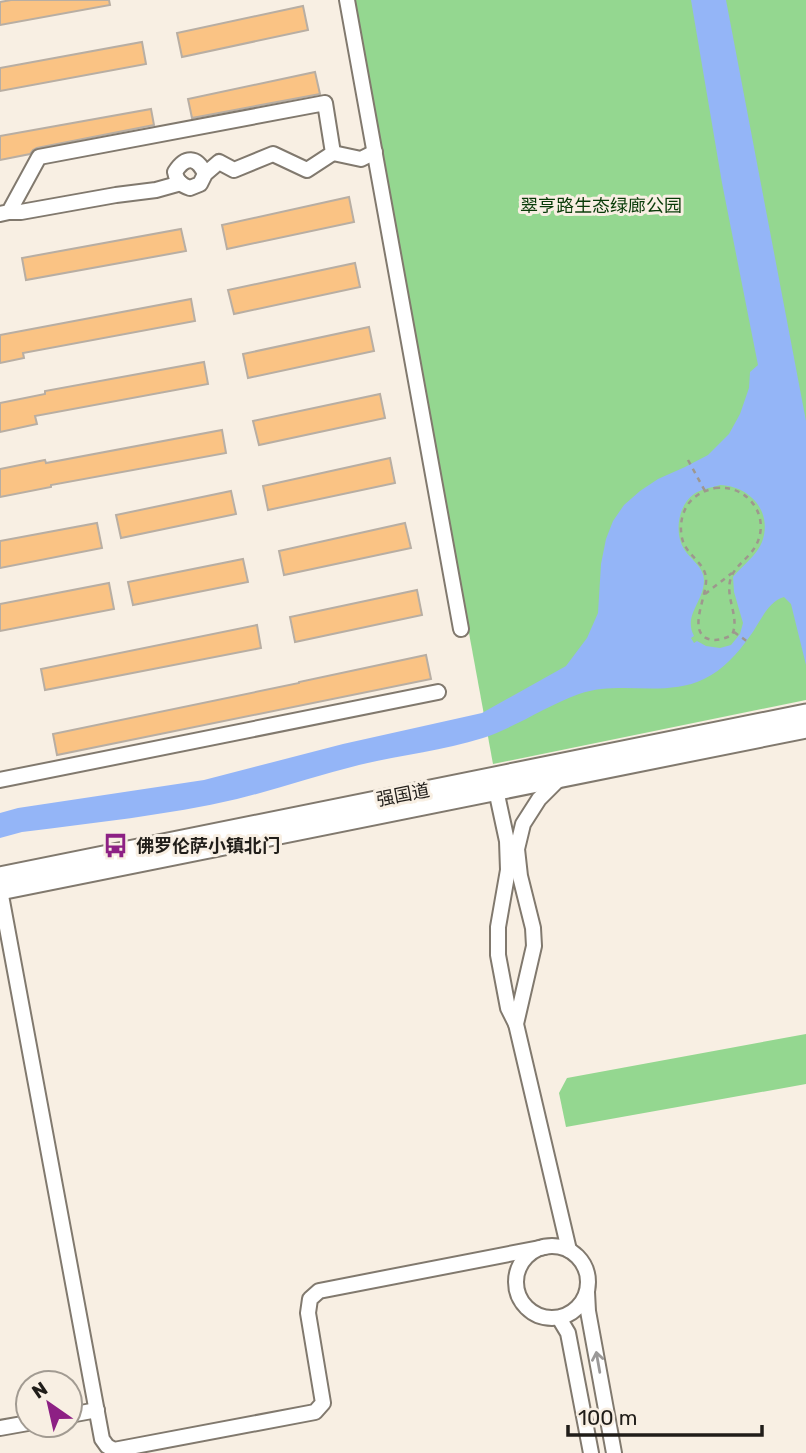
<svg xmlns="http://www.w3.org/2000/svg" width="806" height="1453" font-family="Rubik,'Noto Sans SC',sans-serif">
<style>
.green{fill:#94d790}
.water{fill:#94b5f7;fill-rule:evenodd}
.building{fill:#fac384;stroke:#b8aea3;stroke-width:2}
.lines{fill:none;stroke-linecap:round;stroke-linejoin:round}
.street-casing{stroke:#81796e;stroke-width:18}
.secondary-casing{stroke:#81796e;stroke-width:23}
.path{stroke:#9e978e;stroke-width:2.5;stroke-dasharray:5 5;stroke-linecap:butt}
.street{stroke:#fff;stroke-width:14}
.secondary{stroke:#fff;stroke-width:19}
.oneway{stroke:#9b9998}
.labels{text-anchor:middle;stroke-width:6;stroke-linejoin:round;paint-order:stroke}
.park-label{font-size:18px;fill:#083b08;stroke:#f8efe3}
.street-label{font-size:18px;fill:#201d19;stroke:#f8efe3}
.poi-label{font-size:18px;font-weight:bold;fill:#201d19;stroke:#f8efe3;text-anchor:start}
</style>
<rect width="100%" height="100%" fill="#f8efe3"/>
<g class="green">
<polygon points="353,0 806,0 806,700 493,764"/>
<polygon points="806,1034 806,1084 566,1127 559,1093 567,1078"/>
</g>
<path class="water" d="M691,0h35l80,421v244l-15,-61 -7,-7c-17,5 -24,26 -34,39 -12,17 -27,34 -46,43 -39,19 -84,1 -125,15 -33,12 -63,33 -96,44 -41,13 -83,17 -124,27 -41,10 -81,24 -122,34 -69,16 -144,24 -215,33l-22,6v-25l18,-5 186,-28 139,-36 139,-31 84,-47 21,-28 11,-25 3,-49 5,-25 7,-18 11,-16 16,-14 18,-12 27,-12 23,-12 21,-21 11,-20 9,-26 1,-16 8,-7 -36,-182zM720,485c30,1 53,27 42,57 -5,13 -20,24 -29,35l1,15 9,31 -3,11 -9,11 -11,3 -14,-2 -9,-5 -3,2 -3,-5 3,-2c-11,-21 10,-34 10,-56 -1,-14 -13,-20 -20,-31 -10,-16 -6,-44 10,-55 7,-5 17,-6 26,-9z"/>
<g class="building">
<polygon points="11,0 109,0 110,5 0,25 0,2"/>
<polygon points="303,6 308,30 182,57 177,33"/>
<polygon points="142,42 146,64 0,91 0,68"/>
<polygon points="315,72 320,94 192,118 188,99"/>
<polygon points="151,109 154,125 37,148 33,150 30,154 0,160 0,136"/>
<polygon points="349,197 354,222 227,249 222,225"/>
<polygon points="181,229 186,251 26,280 22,258"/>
<polygon points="355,263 360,287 234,314 228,290"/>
<polygon points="191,299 195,321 23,353 24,358 0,363 0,335"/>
<polygon points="369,327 374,351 248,378 243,354"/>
<polygon points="204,362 208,384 35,416 37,424 0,432 0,403 45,394 45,391"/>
<polygon points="380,394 385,418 259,445 253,421"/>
<polygon points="222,430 226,453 51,485 51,487 0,497 0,469 45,460 46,463"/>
<polygon points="390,458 395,483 268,510 263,486"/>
<polygon points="231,491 236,514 121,538 116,515"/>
<polygon points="97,523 102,548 0,568 0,541"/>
<polygon points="405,523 411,548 284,575 279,551"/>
<polygon points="243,559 248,582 133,605 128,582"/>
<polygon points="109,583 114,609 0,631 0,604"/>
<polygon points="417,590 422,615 295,642 290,617"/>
<polygon points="257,625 261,648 45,690 41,669"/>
<polygon points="426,655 431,679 57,755 53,734 299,683 299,682"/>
</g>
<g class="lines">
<defs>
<g id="street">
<polyline points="347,0 461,629"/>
<polyline points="333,153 361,159 375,152"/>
<polyline points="9,212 21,212 116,195 156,190 181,183"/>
<path d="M0,214l9,-2 30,-55 286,-54 8,50 -26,17 -34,-16 -39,16 -15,-8 -14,12 -5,10 -10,4c-9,-3 -13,-6 -15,-16 10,-16 22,-16 30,2"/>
<polyline points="561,777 539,799 523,824 517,849 520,876 533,928 534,946 516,1024 569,1250"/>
<polyline points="0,780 438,692"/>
<polyline points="495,781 496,790 507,841 508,870 498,927 498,955 508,1008 516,1024"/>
<polyline points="0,890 102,1439 107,1446 114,1450 315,1412 323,1403 308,1313 310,1299 319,1291 545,1247"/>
<circle cx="552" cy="1282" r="36"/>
<polyline points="587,1292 588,1311 614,1453"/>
<polyline points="559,1318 568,1333 591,1453"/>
<polyline points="70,1415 97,1410"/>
<polyline points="0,1428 28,1423"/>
</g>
<g id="secondary">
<polyline points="0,877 806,714"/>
<polyline points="0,890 806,728"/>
</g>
</defs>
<use href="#street" class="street-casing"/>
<use href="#secondary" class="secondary-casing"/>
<g class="path">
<polyline points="688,460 705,491"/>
<path d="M715,488c14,-1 25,2 35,12 15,16 14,39 -1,55 -8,9 -16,14 -19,26 -4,19 10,37 2,54 -8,4 -17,7 -26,3 -18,-10 2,-43 0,-61 -2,-13 -15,-20 -21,-31 -8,-15 -4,-39 10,-49 6,-5 13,-7 20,-9z"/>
<polyline points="705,594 732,573"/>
<polyline points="734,632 748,642"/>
</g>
<use href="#street" class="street"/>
<use href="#secondary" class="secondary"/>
</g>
<defs><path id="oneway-shaft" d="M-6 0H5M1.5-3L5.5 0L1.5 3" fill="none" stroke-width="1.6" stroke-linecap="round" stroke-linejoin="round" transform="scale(1.75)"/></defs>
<use class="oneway" href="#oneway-shaft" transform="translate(598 1362) rotate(-100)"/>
<defs>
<symbol id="bus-bare" viewBox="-9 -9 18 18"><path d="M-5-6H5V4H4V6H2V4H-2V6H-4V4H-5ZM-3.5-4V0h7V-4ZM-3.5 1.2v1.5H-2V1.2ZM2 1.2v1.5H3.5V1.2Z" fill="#8d2084" stroke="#f8efe3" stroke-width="2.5" paint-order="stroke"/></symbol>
</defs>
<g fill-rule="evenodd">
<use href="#bus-bare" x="98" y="828" width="35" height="35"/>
</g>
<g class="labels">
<g class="park-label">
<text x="601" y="212">翠亨路生态绿廊公园</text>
</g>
<g class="street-label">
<text transform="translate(403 795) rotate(-11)" y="6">强国道</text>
</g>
<g class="poi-label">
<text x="136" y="852">佛罗伦萨小镇北门</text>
</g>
</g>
<g transform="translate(49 1404) rotate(326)"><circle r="33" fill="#f8efe3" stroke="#a29b92" stroke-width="2"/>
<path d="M0-5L12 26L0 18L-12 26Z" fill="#8d2084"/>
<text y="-10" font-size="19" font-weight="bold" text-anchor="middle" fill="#201d19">N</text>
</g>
<path d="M568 1425v10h194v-10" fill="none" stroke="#201d19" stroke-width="3.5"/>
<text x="578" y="1425" font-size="21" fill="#201d19" stroke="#f8efe3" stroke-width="5" paint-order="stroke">100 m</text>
</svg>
